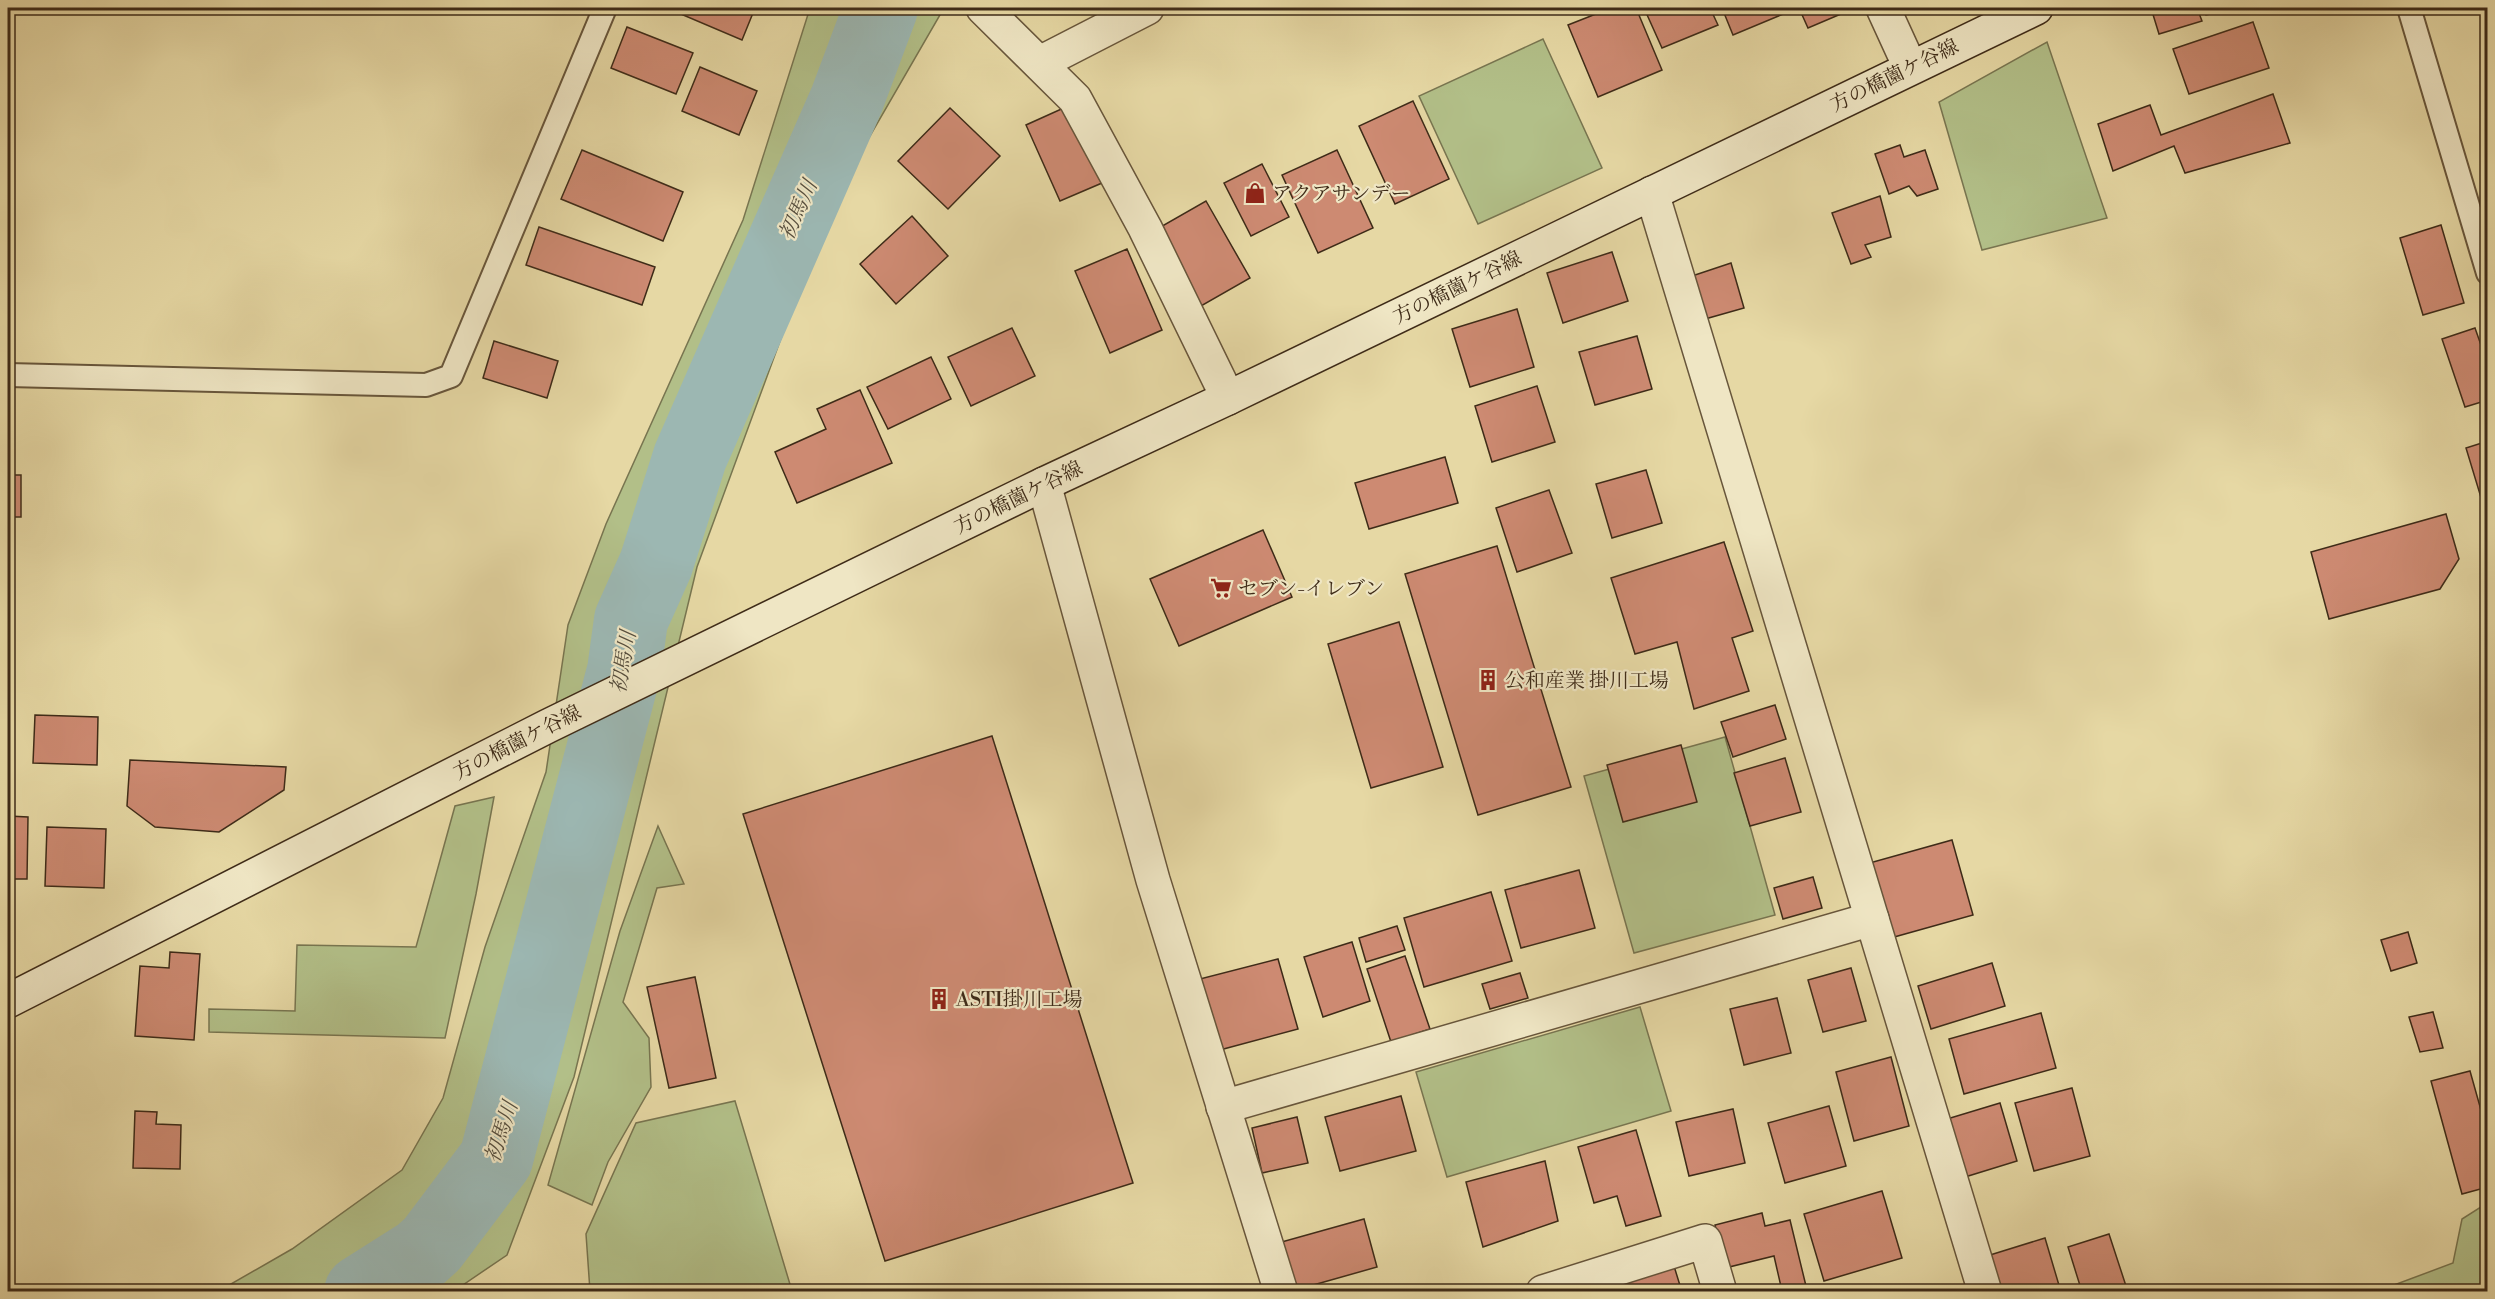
<svg xmlns="http://www.w3.org/2000/svg" width="2495" height="1299" font-family="'Libre Bodoni','Noto Serif JP',serif">
<style>
.green{fill:#b2bf88;stroke:#787550;stroke-width:1.5}
.lines{fill:none;stroke-linecap:round;stroke-linejoin:round}
.river{stroke:#9cb7b2;stroke-width:74}
.building{fill:#cd8a72;stroke:#3e2b18;stroke-width:1.5}
.lane-casing{stroke:#68563b;stroke-width:26}
.street-casing{stroke:#68563b;stroke-width:36}
.secondary-casing{stroke:#3e2b18;stroke-width:36}
.lane{stroke:#efe6c4;stroke-width:22}
.street{stroke:#efe6c4;stroke-width:33}
.secondary{stroke:#efe6c4;stroke-width:33}
.labels{text-anchor:middle;stroke-width:4.5;stroke-linejoin:round;paint-order:stroke}
.street-label{font-size:20px;fill:#3e2b18;stroke:#efe6c4}
.poi-label{font-size:20px;fill:#3e2b18;stroke:#efe6c4;text-anchor:start}
.water-label{font-size:21px;font-style:italic;fill:#564e3e;stroke:#efe6c4}
</style>
<rect width="100%" height="100%" fill="#e6d8a4"/>
<filter id="stains"><feTurbulence type="fractalNoise" baseFrequency=".00333" numOctaves="4"/><feColorMatrix values="0 0 0 0 .2 0 0 0 0 .09 0 0 0 0 .02 0 0 0 .5 -.17"/></filter>
<radialGradient id="worn" r=".72"><stop offset=".6" stop-color="#630" stop-opacity="0"/><stop offset="1" stop-color="#630" stop-opacity=".3"/></radialGradient>
<g class="green">
<polygon points="810,8 944,8 830,205 697,567 574,1077 507,1255 454,1291 217,1292 292,1249 402,1170 443,1098 485,947 546,772 568,625 606,524 743,220"/>
<polygon points="1543,39 1602,168 1478,224 1419,96"/>
<polygon points="2047,42 2107,218 1982,250 1939,102"/>
<polygon points="1725,737 1775,915 1634,953 1584,776"/>
<polygon points="494,797 476,894 445,1038 209,1032 209,1009 295,1011 297,945 416,947 455,806"/>
<polygon points="658,826 684,884 657,888 623,1002 649,1038 651,1087 608,1162 592,1205 548,1185 620,931"/>
<polygon points="1640,1007 1671,1111 1447,1177 1416,1072"/>
<polygon points="735,1101 792,1291 590,1291 586,1234 636,1123"/>
<polygon points="2487,1203 2487,1291 2378,1291 2453,1263 2462,1219"/>
</g>
<g class="lines">
<polyline class="river" points="361,1292 421,1254 432,1244 496,1159 624,671 631,620 656,564 690,457 847,99 881,8"/>
</g>
<g class="building">
<polygon points="669,8 755,8 742,40 669,9"/>
<polygon points="1611,8 1636,8 1662,70 1598,97 1568,25"/>
<polygon points="1644,8 1710,8 1718,25 1662,48"/>
<polygon points="1722,8 1786,8 1788,12 1733,35"/>
<polygon points="1799,8 1855,8 1808,28"/>
<polygon points="2151,8 2197,8 2202,21 2159,34"/>
<polygon points="2204,8 2240,8 2206,15"/>
<polygon points="2253,22 2269,68 2189,94 2173,49"/>
<polygon points="627,27 693,53 676,94 611,68"/>
<polygon points="700,67 757,91 739,135 682,111"/>
<polygon points="2273,94 2290,143 2185,173 2174,146 2113,171 2098,124 2150,105 2161,135"/>
<polygon points="1413,101 1449,179 1395,204 1359,126"/>
<polygon points="1068,106 1102,183 1060,201 1026,125"/>
<polygon points="950,108 1000,156 948,209 898,161"/>
<polygon points="1900,145 1904,157 1925,150 1938,189 1917,196 1909,186 1889,194 1875,154"/>
<polygon points="582,150 683,192 663,241 561,199"/>
<polygon points="1337,150 1373,228 1318,253 1282,175"/>
<polygon points="1262,164 1289,217 1251,236 1224,183"/>
<polygon points="1880,196 1891,237 1865,245 1871,257 1851,264 1832,213"/>
<polygon points="1206,201 1250,278 1201,306 1157,229"/>
<polygon points="912,216 948,256 896,304 860,264"/>
<polygon points="2441,225 2464,303 2423,315 2400,238"/>
<polygon points="539,227 655,267 642,305 526,265"/>
<polygon points="1127,249 1162,330 1110,353 1075,271"/>
<polygon points="1612,252 1628,301 1563,323 1547,273"/>
<polygon points="1731,263 1744,308 1705,319 1692,276"/>
<polygon points="1517,309 1534,367 1470,387 1452,329"/>
<polygon points="1012,328 1035,376 971,406 948,357"/>
<polygon points="2475,328 2488,365 2488,400 2465,407 2442,339"/>
<polygon points="1637,336 1652,389 1595,405 1579,352"/>
<polygon points="494,341 558,361 547,398 483,378"/>
<polygon points="931,357 951,399 888,429 867,387"/>
<polygon points="1537,386 1555,442 1492,462 1475,406"/>
<polygon points="860,390 892,463 797,503 775,452 826,429 817,409"/>
<polygon points="2488,441 2488,513 2486,514 2466,448"/>
<polygon points="1445,457 1458,503 1369,529 1355,483"/>
<polygon points="1646,470 1662,523 1612,538 1596,484"/>
<rect x="8" y="475" width="13" height="42"/>
<polygon points="1549,490 1572,553 1517,572 1496,508"/>
<polygon points="2446,514 2459,559 2440,589 2329,619 2311,552"/>
<polygon points="1263,530 1292,597 1179,646 1150,579"/>
<polygon points="1724,542 1753,631 1732,638 1749,691 1694,709 1677,642 1635,654 1611,578"/>
<polygon points="1497,546 1571,787 1478,815 1405,574"/>
<polygon points="8,552 10,552 9,616 8,616"/>
<polygon points="1399,622 1443,767 1371,788 1328,644"/>
<polygon points="1775,705 1786,739 1733,757 1721,722"/>
<polygon points="35,715 98,717 97,765 33,763"/>
<polygon points="992,736 1133,1183 885,1261 743,814"/>
<polygon points="1681,745 1697,802 1623,822 1607,765"/>
<polygon points="1785,758 1801,812 1750,826 1734,773"/>
<polygon points="130,760 286,767 284,790 219,832 155,827 127,806"/>
<polygon points="8,816 28,817 27,879 8,879"/>
<polygon points="47,827 106,829 104,888 45,886"/>
<polygon points="1952,840 1973,915 1887,939 1866,864"/>
<polygon points="1579,870 1595,928 1521,948 1505,890"/>
<polygon points="1813,877 1822,908 1783,919 1774,888"/>
<polygon points="1491,892 1512,961 1424,987 1404,918"/>
<polygon points="8,893 10,893 9,951 8,951"/>
<polygon points="1397,926 1405,950 1366,962 1359,938"/>
<polygon points="2408,932 2417,963 2391,971 2381,940"/>
<polygon points="1352,942 1370,1001 1323,1017 1304,957"/>
<polygon points="170,952 200,954 194,1040 135,1036 140,966 169,968"/>
<polygon points="1405,956 1430,1029 1391,1042 1367,969"/>
<polygon points="1278,959 1298,1029 1216,1051 1196,980"/>
<polygon points="1992,963 2005,1006 1931,1029 1918,986"/>
<polygon points="1851,968 1866,1021 1823,1032 1808,980"/>
<polygon points="1520,973 1528,998 1490,1009 1482,984"/>
<polygon points="695,977 716,1078 669,1088 647,987"/>
<polygon points="1777,998 1791,1053 1744,1065 1730,1009"/>
<polygon points="2433,1012 2443,1048 2420,1052 2409,1017"/>
<polygon points="2041,1013 2056,1068 1964,1094 1949,1039"/>
<polygon points="1891,1057 1909,1126 1854,1141 1836,1072"/>
<polygon points="2470,1071 2488,1135 2488,1187 2462,1194 2431,1081"/>
<polygon points="2072,1088 2090,1156 2034,1171 2015,1103"/>
<polygon points="1401,1096 1416,1151 1340,1171 1325,1117"/>
<polygon points="2000,1103 2017,1161 1965,1177 1947,1119"/>
<polygon points="1829,1106 1846,1166 1785,1183 1768,1123"/>
<polygon points="1733,1109 1745,1163 1689,1176 1676,1122"/>
<polygon points="135,1111 157,1112 156,1124 181,1125 180,1169 133,1168"/>
<polygon points="1297,1117 1308,1163 1262,1173 1252,1128"/>
<polygon points="1636,1130 1661,1216 1626,1226 1617,1196 1594,1203 1578,1147"/>
<polygon points="1545,1161 1558,1221 1483,1247 1466,1182"/>
<polygon points="1882,1191 1902,1258 1824,1281 1804,1214"/>
<polygon points="1762,1213 1765,1226 1790,1220 1806,1286 1782,1291 1774,1256 1725,1268 1715,1225"/>
<polygon points="1364,1219 1377,1267 1292,1291 1278,1243"/>
<polygon points="2109,1234 2127,1289 2119,1292 2082,1292 2068,1247"/>
<polygon points="2045,1238 2061,1292 2001,1292 1990,1255"/>
<polygon points="1674,1266 1682,1292 1605,1292 1603,1286"/>
</g>
<g class="lines">
<defs>
<g id="lane">
<polyline points="2409,8 2488,273"/>
<polyline points="8,375 426,385 451,376 605,8"/>
</g>
<g id="street">
<polyline points="983,8 1075,99 1145,228 1228,398"/>
<polyline points="1883,8 1910,67"/>
<polyline points="1040,63 1147,8"/>
<polyline points="1652,193 1985,1292"/>
<polyline points="1044,484 1153,880 1281,1292"/>
<polyline points="1223,1107 1872,919"/>
<polyline points="1543,1292 1705,1241 1720,1292"/>
</g>
<polyline id="secondary" points="8,1001 548,726 1044,484 1228,398 2036,8"/>
</defs>
<use href="#lane" class="lane-casing"/>
<use href="#street" class="street-casing"/>
<use href="#secondary" class="secondary-casing"/>
<use href="#lane" class="lane"/>
<use href="#street" class="street"/>
<use href="#secondary" class="secondary"/>
</g>
<defs>
<symbol id="shop-bare" viewBox="-9 -9 18 18"><path d="M-5-2.5h2.3a2.7 3.5 0 0 1 5.4 0H5L5.5 6h-11ZM-1.5-2.5h3a1.5 2.3 0 0 0-3 0Z" fill="#8f2418" stroke="#efe6c4" stroke-width="2.5" paint-order="stroke"/></symbol>
<symbol id="supermarket-bare" viewBox="-9 -9 18 18"><path d="M-6-5.5h2.5l.6 2H6L4.5 2H-2.5L-4.4-4H-6ZM-1.5 3.2a1.3 1.3 0 1 0 .1 0ZM3 3.2a1.3 1.3 0 1 0 .1 0Z" fill="#8f2418" stroke="#efe6c4" stroke-width="2.5" paint-order="stroke"/></symbol>
<symbol id="building-bare" viewBox="-9 -9 18 18"><path d="M-4-6H4V6H1V3H-1V6H-4ZM-2.5-4.3h1.7v1.8h-1.7ZM.8-4.3h1.7v1.8H.8ZM-2.5-1h1.7V.8h-1.7ZM.8-1h1.7V.8H.8Z" fill="#8f2418" stroke="#efe6c4" stroke-width="2.5" paint-order="stroke"/></symbol>
</defs>
<g fill-rule="evenodd">
<use href="#shop-bare" x="1240" y="178" width="30" height="30"/>
<use href="#supermarket-bare" x="1206" y="573" width="30" height="30"/>
<use href="#building-bare" x="1473" y="665" width="30" height="30"/>
<use href="#building-bare" x="924" y="984" width="30" height="30"/>
</g>
<g class="labels">
<g class="street-label">
<text transform="translate(1894 75) rotate(-26)" y="7">方の橋薗ケ谷線</text>
<text transform="translate(1457 287) rotate(-26)" y="7">方の橋薗ケ谷線</text>
<text transform="translate(1018 497) rotate(-26)" y="7">方の橋薗ケ谷線</text>
<text transform="translate(517 742) rotate(-27)" y="7">方の橋薗ケ谷線</text>
</g>
<g class="poi-label">
<text x="1272" y="200">アクアサンデー</text>
<text x="1238" y="595">セブン-イレブン</text>
<text x="1505" y="687">公和産業 掛川工場</text>
<text x="956" y="1006">ASTI掛川工場</text>
</g>
<g class="water-label">
<text transform="translate(798 210) rotate(-66)" y="7">初馬川</text>
<text transform="translate(623 662) rotate(-80)" y="7">初馬川</text>
<text transform="translate(501 1132) rotate(-72)" y="7">初馬川</text>
</g>
</g>
<rect width="2495" height="1299" fill="none" stroke="#e6d8a4" stroke-width="30"/>
<rect x="9" y="9" width="2477" height="1281" fill="none" stroke="#3e2b18" stroke-width="3"/>
<rect x="15" y="15" width="2465" height="1269" fill="none" stroke="#3e2b18" stroke-width="1.5"/>
<rect width="100%" height="100%" filter="url(#stains)"/>
<rect width="100%" height="100%" fill="url(#worn)"/>
</svg>
